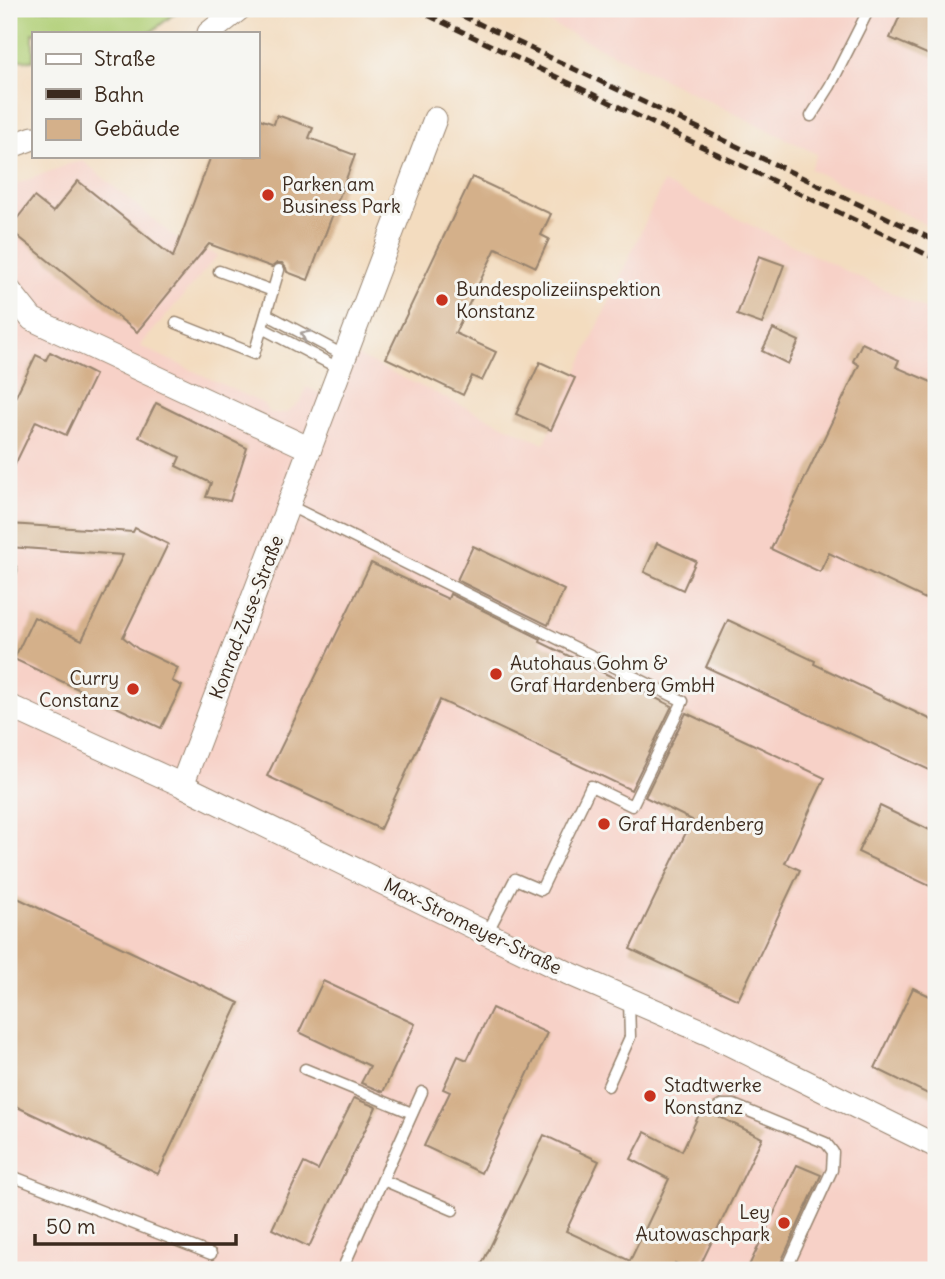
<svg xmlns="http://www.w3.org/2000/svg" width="945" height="1279" font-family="Delius,sans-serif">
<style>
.built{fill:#f7d1c7}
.green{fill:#b0cf76;stroke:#767c4a;stroke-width:2}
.building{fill:#d4b08a}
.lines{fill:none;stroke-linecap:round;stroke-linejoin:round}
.service-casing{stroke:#97836e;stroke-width:13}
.minor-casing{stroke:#97836e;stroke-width:25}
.service{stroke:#fff;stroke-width:10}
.minor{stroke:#fff;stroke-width:23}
.rail{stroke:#3b2a1e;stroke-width:5;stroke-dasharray:10 5;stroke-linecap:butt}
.oneway{stroke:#a79f9a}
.poi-dot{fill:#c8321e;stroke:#f6f6f2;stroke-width:2.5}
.labels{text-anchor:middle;stroke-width:6;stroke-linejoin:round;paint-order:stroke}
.poi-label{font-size:19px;fill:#3b2a1e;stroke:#f6f6f2;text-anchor:start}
.street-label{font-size:19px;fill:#3b2a1e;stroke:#f6f6f2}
</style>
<rect width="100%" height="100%" fill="#f6f6f2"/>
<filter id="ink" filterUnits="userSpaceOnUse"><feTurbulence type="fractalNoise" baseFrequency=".0143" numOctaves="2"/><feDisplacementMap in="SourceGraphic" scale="14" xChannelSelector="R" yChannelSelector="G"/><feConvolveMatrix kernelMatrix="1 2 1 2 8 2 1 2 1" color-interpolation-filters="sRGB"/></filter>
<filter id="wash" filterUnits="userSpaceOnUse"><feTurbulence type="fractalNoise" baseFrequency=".00686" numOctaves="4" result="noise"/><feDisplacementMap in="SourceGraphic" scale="28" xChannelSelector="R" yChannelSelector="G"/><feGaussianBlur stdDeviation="1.57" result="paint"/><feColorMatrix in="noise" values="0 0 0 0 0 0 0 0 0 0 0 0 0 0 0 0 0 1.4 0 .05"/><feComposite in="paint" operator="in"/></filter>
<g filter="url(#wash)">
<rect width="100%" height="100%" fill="#f3dcbf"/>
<g class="built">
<polygon points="521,9 936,9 936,229 810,169 817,154"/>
<polygon points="83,161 178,240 218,255 140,346 262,403 270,413 286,413 301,401 306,387 329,397 346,351 544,444 663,183 936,314 936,1270 9,1270 9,187 69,164"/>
</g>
<polygon class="green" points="9,9 180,9 150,33 33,33 33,61 9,59"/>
<g id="blocks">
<g class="building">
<polygon points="903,9 936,9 936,58 890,38"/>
<polygon points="277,115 313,128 309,138 355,155 308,280 287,272 286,268 282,263 277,263 272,267 209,244 137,332 9,229 34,197 53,212 78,181 173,257 211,156 257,156 257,118 274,124"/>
<polygon points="472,177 551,214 541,235 549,239 536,267 496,248 455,333 496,352 482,381 472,376 463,395 386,358"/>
<polygon points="759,256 784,265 762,324 737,315"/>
<polygon points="773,329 799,341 788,364 762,351"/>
<polygon points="862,343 899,360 896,367 936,384 936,604 829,553 820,572 771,549 859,365 853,361"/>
<polygon points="50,352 95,375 66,435 36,421 9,477 9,410 36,355 46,360"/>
<polygon points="540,362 575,378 551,430 516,414"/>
<polygon points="156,403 247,448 230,501 206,497 211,483 176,466 180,457 139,437"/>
<polygon points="9,524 133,532 135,528 168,544 123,637 138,649 178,668 172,681 182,686 161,728 14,659 34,617 82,640 123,555 9,547"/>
<polygon points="657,543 696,561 683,590 644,572"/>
<polygon points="473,546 564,590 548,625 457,580"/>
<polygon points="371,563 448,599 450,594 541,639 540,642 672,706 631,790 440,700 380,829 267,776"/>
<polygon points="728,620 815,661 814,664 936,722 936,773 706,667"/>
<polygon points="686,713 825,778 785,863 800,870 738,1000 630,949 692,820 645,797"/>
<polygon points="880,806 936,833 936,889 858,852"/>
<polygon points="9,894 239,1003 158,1174 9,1103"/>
<polygon points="323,981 415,1024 383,1092 361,1083 370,1066 299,1032"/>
<polygon points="913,988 936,999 936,1098 875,1068"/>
<polygon points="492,1008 547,1033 481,1173 424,1146 450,1092 443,1089 458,1056 467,1060"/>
<polygon points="354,1098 376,1107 309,1247 272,1229 304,1163 318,1170"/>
<polygon points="702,1108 762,1138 698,1270 691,1270 675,1263 671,1270 479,1270 544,1135 599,1161 566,1231 630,1261 669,1179 631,1159 645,1132 682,1151"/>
<polygon points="797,1165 821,1175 782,1260 777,1270 747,1270"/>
</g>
</g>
</g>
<g filter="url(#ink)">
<use href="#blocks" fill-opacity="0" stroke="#97836e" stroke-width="2"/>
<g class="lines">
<defs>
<g id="service">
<polyline points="811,116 830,86 869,9"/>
<polyline points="219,271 273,291"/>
<polyline points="266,314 345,356"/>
<polyline points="176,323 254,354 279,270"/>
<polyline points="262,328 340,369"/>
<polyline points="288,505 683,701 632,806 591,786 541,890 515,879 487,933"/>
<polyline points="9,579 12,570"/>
<polyline points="305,1069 412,1113"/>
<polyline points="608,1086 630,1037 629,1000"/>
<polyline points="717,1108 722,1105 734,1105 826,1143 833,1152 832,1170 786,1270"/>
<polyline points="9,1175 211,1254"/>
<polyline points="383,1180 453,1210"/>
<polyline points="342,1270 422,1092"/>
</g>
<g id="minor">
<polyline points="209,33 239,9"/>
<polyline points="9,147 33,138"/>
<polyline points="9,290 32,319 310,449"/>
<polyline points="9,706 182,785 568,973 709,1034 936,1146"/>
<polyline points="182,785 435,119"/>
</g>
</defs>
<use href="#service" class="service-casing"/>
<use href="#minor" class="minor-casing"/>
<use href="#service" class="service"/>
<use href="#minor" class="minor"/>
<g class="rail">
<polyline points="415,9 936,259"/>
<polyline points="448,9 936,241"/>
</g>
</g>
<defs><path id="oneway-chevron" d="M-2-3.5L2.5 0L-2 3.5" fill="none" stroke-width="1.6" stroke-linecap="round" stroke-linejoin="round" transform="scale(1.75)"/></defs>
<use class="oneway" href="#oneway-chevron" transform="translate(305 335) rotate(-152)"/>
</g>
<g class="poi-dot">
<circle cx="268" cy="195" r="7"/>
<circle cx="442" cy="300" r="7"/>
<circle cx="496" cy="674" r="7"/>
<circle cx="133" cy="689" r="7"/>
<circle cx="604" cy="824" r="7"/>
<circle cx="650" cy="1096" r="7"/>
<circle cx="784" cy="1223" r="7"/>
</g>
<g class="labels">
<g class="poi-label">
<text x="282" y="191">Parken am<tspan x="282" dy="22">Business Park</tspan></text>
<text x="456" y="296">Bundespolizeiinspektion<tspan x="456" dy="22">Konstanz</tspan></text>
<text x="510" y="670">Autohaus Gohm &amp;<tspan x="510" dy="22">Graf Hardenberg GmbH</tspan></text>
<text x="119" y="685" text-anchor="end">Curry<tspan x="119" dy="22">Constanz</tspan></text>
<text x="618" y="831">Graf Hardenberg</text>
<text x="664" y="1092">Stadtwerke<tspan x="664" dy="22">Konstanz</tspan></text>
<text x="770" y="1219" text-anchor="end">Ley<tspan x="770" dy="22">Autowaschpark</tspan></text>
</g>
<g class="street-label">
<text transform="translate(246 617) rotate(-69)" y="7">Konrad-Zuse-Straße</text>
<text transform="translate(473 926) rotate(26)" y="7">Max-Stromeyer-Straße</text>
</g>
</g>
<rect width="945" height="1279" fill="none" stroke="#f6f6f2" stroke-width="35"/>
<rect x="32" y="32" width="228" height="126" fill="#f6f6f2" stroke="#aba49d" stroke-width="2"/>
<rect x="46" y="54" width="35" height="10" fill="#ffffff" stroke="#aba49d" stroke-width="2"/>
<text x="94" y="66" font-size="21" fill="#3b2a1e">Straße</text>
<rect x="46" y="89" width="35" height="10" fill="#3b2a1e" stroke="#aba49d" stroke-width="2"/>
<text x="94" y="102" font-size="21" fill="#3b2a1e">Bahn</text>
<rect x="46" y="119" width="35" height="21" fill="#d4b08a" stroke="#aba49d" stroke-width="2"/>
<text x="94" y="136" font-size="21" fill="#3b2a1e">Gebäude</text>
<path d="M35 1234v10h201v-10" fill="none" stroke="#3b2a1e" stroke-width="3.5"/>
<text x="46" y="1234" font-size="21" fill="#3b2a1e" stroke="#f6f6f2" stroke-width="5" paint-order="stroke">50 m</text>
</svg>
